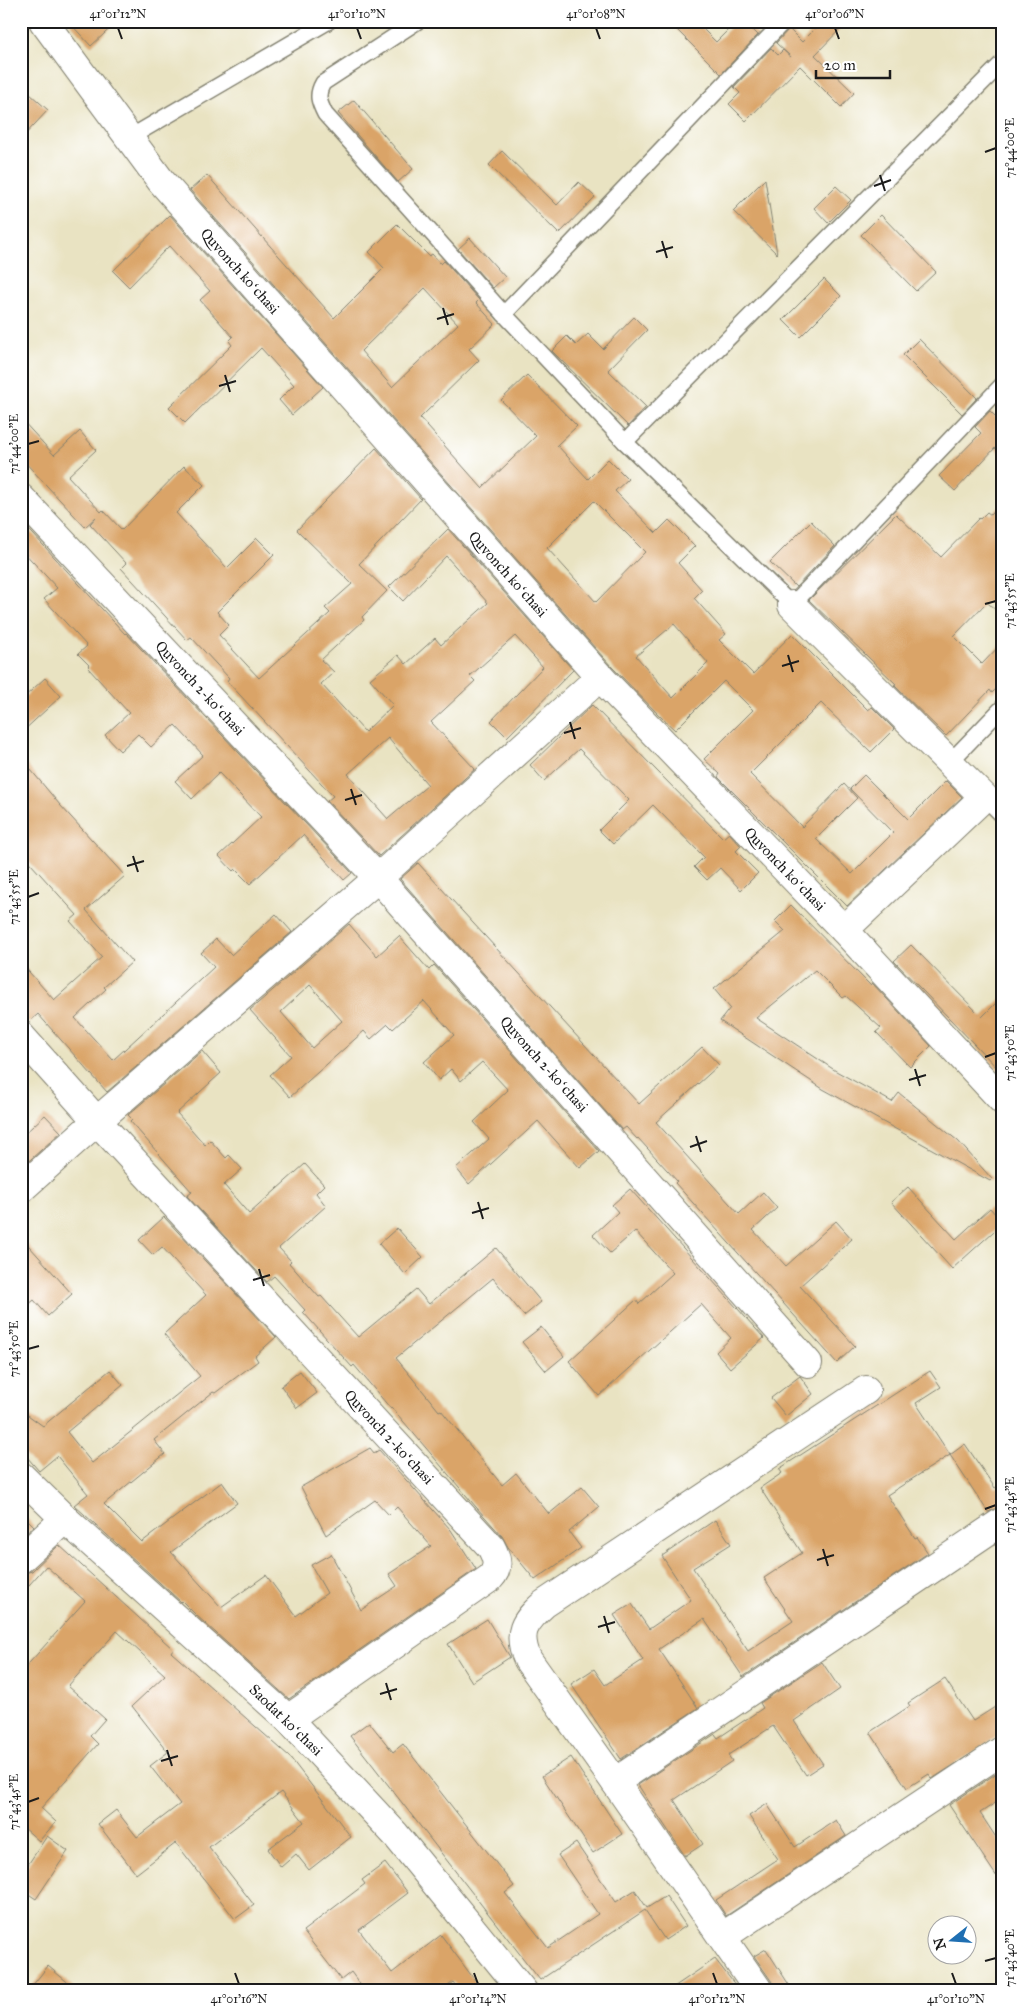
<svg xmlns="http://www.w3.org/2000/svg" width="1024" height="2012" font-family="'IM FELL Great Primer',serif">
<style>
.building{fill:#daa468;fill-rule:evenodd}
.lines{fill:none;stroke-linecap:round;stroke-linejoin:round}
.service-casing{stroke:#82806f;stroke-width:18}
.minor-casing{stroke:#82806f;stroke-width:30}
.tertiary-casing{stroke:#82806f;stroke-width:30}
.service{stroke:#fff;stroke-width:15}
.minor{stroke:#fff;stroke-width:28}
.tertiary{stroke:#fff;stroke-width:28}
.ticks{fill:none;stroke:#1c1c1c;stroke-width:2}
.labels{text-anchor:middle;stroke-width:4;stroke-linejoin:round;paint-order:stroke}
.street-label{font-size:15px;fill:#1c1c1c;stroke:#fff}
.neatline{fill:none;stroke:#1c1c1c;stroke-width:2}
.ticks-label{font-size:12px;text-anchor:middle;fill:#1c1c1c}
</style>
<rect width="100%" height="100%" fill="#fff"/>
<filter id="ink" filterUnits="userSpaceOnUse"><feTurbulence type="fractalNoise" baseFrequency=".02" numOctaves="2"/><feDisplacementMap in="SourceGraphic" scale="10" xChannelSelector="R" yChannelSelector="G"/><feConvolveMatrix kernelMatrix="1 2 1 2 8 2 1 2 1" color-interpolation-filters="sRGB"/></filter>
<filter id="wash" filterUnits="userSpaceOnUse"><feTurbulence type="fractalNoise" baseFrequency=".0096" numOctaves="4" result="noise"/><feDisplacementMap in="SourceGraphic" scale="20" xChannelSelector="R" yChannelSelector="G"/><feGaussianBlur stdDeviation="1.12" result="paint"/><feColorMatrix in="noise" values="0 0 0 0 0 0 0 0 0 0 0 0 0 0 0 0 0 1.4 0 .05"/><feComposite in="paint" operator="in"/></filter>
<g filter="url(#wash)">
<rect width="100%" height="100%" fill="#e9e3c2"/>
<g id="blocks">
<g class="building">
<polygon points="68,21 118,21 91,46"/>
<polygon points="668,21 695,21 716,42 737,21 744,21 758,35 721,74"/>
<polygon points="823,21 848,21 815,55 854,93 841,107 800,66 746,121 729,104 740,93 734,87 771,48 778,55 783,50 791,57 776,43 789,29 802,42"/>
<polygon points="30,94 48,110 21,139 21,103"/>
<polygon points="354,100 413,169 398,182 338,113"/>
<polygon points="502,151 557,205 579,182 595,197 559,234 489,165"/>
<path d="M207,175l127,143 50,-50 -15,-16 28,-28 32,32 3,-2 9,10 3,-3 35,39 -3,3 19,21 -26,25 10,11 -59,58 62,70 54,-52 -35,-36 26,-25 50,51 -20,19 31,34 20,-20 20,20 -13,12 41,42 13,-13 26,26 -17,17 24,27 -8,8 32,36 -7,6 34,34 39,-40 76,76 4,-3 22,22 -23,23 -50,-49 -71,71 52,53 42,-43 13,14 -41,41 36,35 41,-41 -43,-44 14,-14 44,44 38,-38 16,16 -115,109 -129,-129 2,-3 -16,-15 49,-49 -29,-29 -49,49 -13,-12 -51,-52 -421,-476zM425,288l33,36 -66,63 -31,-36zM594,501l51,51 -49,50 -49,-54zM674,624l34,39 -35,35 -37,-42z"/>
<polygon points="765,179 777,254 733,211"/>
<polygon points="836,186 851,200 828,223 814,208"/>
<polygon points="170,215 323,387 292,415 279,400 294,385 261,348 185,423 169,407 232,345 229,341 233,337 200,300 210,291 169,246 129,287 113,271"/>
<polygon points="881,215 936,272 916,291 861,235"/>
<polygon points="470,238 505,277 493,288 458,249"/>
<polygon points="824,279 841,296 800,337 783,320"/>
<polygon points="634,317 647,330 608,370 646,407 628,426 552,351 567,336 576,345 588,334 603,349"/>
<polygon points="919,339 977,398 962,414 903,355"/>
<polygon points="1003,410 1003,456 995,448 955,491 939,476 981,433 975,427 990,411 996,417"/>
<path d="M21,419l33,36 26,-24 16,19 -28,26 33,36 2,-2 19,20 62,-64 20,19 -28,28 51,55 30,-30 17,17 -57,57 12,13 -10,10 40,43 71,-65 -5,-5 27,-24 -55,-54 79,-82 45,51 -62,65 28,27 -25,26 2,3 -43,40 13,12 -13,12 44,48 28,-27 -23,-26 28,-24 8,9 29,-26 6,7 47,-42 -42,-47 -43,45 -14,-14 59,-58 125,141 -66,67 -16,-16 52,-54 -28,-31 -45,40 5,5 -44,41 44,47 -96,87 -52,-55 6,-5 -106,-115 2,-3 -38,-41 -4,3 -66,-72 5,-5 -36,-39 6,-7 -11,10 -64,-69zM388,738l40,47 -40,34 -40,-45z"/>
<polygon points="1003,502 1003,617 987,602 954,636 982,664 1003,642 1003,682 992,693 990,690 946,736 894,685 896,684 809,600 896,514 941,557 979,518 980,519 987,512 991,515"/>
<polygon points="21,521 125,634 126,633 352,873 344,880 303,835 250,884 235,869 233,871 219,856 261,817 219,773 192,799 175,781 203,755 175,725 151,747 138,734 120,751 105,735 129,713 88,668 90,666 78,654 87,646 44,599 57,588 21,549"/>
<polygon points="811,521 835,546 796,587 770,562"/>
<polygon points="45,678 61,696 21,733 21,700"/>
<polygon points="592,705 723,838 729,833 741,846 736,851 758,873 741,890 720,868 707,880 694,867 704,857 653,805 613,844 599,830 629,800 579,749 544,781 530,765"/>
<polygon points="21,758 60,805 125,876 86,910 132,962 104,987 106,989 75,1018 113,1060 214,967 201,953 216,939 231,955 276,914 292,932 107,1092 38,1014 28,1023 21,1021 21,963 54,1000 102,957 70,921 77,915 21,853"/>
<polygon points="418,863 639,1104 702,1047 719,1065 656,1122 739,1214 763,1192 777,1208 753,1230 786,1266 836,1221 852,1239 800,1286 855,1346 837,1363 675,1183 677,1181 638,1138 637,1139 626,1127 622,1130 400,879"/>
<polygon points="791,905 870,985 872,983 931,1046 910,1067 876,1032 881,1028 846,996 843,998 815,970 756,1018 836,1071 892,1102 899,1093 958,1141 992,1179 990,1181 823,1089 720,1021 730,1008 714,989 785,931 775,921"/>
<path d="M349,924l28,32 22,-20 30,34 5,-5 165,186 -19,17 -42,-47 -69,63 -13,-16 33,-29 -15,-17 34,-32 -26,-28 -21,19 -10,-12 -12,11 -15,-18 30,-27 -30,-34 -31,28 -5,-5 -17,15 -7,-8 -74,66 -20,-22 21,-19 -41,-46zM310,985l32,36 -30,27 -31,-36z"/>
<polygon points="911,945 982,1017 1003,996 1003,1074 894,961"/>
<polygon points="202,1051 221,1073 177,1113 205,1145 210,1140 226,1158 229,1155 242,1169 224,1185 249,1214 305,1164 324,1185 316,1193 326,1206 279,1248 291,1261 289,1263 319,1297 321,1296 358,1337 416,1289 429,1304 496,1248 541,1302 524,1316 493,1278 396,1358 439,1411 441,1410 502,1485 516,1473 549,1514 582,1487 599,1507 569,1532 581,1548 535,1580 508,1547 502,1536 476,1507 392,1408 391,1409 354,1365 352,1367 303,1312 305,1310 274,1276 267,1282 187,1196 192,1192 130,1121 132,1119 128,1115"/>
<polygon points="45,1115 61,1132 21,1168 21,1137"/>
<polygon points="908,1187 956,1239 990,1208 1003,1223 952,1269 891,1202"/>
<polygon points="630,1189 764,1338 730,1368 716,1352 731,1338 701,1304 599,1396 569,1361 636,1300 639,1304 673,1273 635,1231 610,1253 593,1235 618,1212 612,1205"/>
<polygon points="164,1217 276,1337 255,1356 258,1361 215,1393 213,1392 154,1440 165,1454 104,1504 142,1542 222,1482 237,1503 171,1552 221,1607 266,1575 296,1616 327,1593 311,1565 331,1554 361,1610 397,1586 389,1574 431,1546 397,1507 389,1515 375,1500 326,1535 301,1487 370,1448 374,1453 379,1450 451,1530 476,1569 289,1699 196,1615 182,1601 181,1602 74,1505 88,1494 57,1456 39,1471 21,1450 21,1410 43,1426 110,1370 123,1385 67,1432 92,1463 200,1376 164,1334 206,1295 162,1247 153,1255 139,1240"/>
<polygon points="397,1228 423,1257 405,1274 379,1244"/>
<polygon points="21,1237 72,1294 48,1316 34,1300 21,1311"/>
<polygon points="541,1327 564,1356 546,1371 522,1342"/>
<polygon points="300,1371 317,1393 297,1408 281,1386"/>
<polygon points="930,1371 941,1387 916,1403 950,1455 887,1495 915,1538 917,1537 928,1553 743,1677 704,1619 659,1649 698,1708 621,1759 571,1684 594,1669 605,1685 643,1660 614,1615 632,1604 649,1629 691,1600 662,1556 715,1520 731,1544 693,1568 748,1651 793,1621 764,1578 802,1553 760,1488 782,1473 779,1469"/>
<polygon points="800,1376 813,1394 786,1416 771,1398"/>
<polygon points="965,1444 995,1488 1003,1483 1003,1506 988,1512 950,1455"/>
<polygon points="21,1513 34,1526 21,1538"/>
<polygon points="59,1545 173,1649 171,1652 289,1756 351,1837 309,1870 296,1854 281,1867 268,1849 304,1822 281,1792 209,1847 254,1905 235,1919 176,1843 136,1874 98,1824 116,1810 137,1837 180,1804 150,1766 168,1752 132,1706 165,1675 117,1631 68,1686 105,1719 90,1736 98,1744 41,1808 56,1822 39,1841 23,1827 21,1830 21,1672 85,1601 46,1566 21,1594 21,1574 32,1571"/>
<polygon points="487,1619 510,1657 472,1682 448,1644"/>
<polygon points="822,1662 840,1689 794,1721 823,1764 806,1775 773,1726 728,1755 732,1761 674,1800 703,1844 685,1856 638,1785 715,1734 718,1738 763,1708 760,1703"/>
<polygon points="945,1679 973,1721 1003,1702 1003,1733 932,1779 929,1774 907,1788 870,1732 910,1706 908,1703"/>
<polygon points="369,1722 393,1752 403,1744 514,1886 505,1893 548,1948 598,1914 558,1855 576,1843 616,1902 635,1890 647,1908 666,1896 686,1926 665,1940 645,1910 540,1980 350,1736"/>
<polygon points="571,1757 622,1834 593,1853 542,1776"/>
<polygon points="997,1773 1003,1782 1003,1798 980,1813 1003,1848 1003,1886 949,1805"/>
<polygon points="767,1804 795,1847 836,1820 846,1836 726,1916 716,1900 778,1859 749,1816"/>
<polygon points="47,1836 68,1851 36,1899 21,1889 21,1875"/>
<polygon points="385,1863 408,1893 359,1930 392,1973 441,1935 483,1991 460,1991 453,1982 442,1991 365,1991 351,1972 341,1980 303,1931 365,1884 362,1880"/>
<polygon points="766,1949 793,1991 774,1991 772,1982 754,1956"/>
<polygon points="715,1959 740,1991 668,1991"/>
<polygon points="48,1966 78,1991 28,1991"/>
</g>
</g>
</g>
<g filter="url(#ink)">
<use href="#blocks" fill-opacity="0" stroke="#82806f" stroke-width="1"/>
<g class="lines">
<defs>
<g id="service">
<path d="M418,21l-95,62c-7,12 -4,19 2,31l179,200 121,128 167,163 211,-221"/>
<polyline points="129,138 329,21"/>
<polyline points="504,314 784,21"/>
<polyline points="625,442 1003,62"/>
<polyline points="949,763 1003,707"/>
<polyline points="984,797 1003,816"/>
</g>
<g id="minor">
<polyline points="43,21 161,181 600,677 844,930 1003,1101"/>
<polyline points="21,498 378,878 808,1363"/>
<polyline points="792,605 984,797 844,930"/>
<path d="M21,1036l76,85 394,426c6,11 9,21 -1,31l-202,141"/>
<polyline points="21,1189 97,1121 378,878 600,677"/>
<polyline points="21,1559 65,1519"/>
<polyline points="615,1782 1003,1521"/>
<polyline points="722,1937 1003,1750"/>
<path d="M759,1991l-144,-209 -87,-122c-12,-27 -4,-38 16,-56l322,-214"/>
</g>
<polyline id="tertiary" points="21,1476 65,1519 288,1719 395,1834 523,1991"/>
</defs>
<use href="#service" class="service-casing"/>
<use href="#minor" class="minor-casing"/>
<use href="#tertiary" class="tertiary-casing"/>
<use href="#service" class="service"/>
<use href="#minor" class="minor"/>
<use href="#tertiary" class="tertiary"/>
</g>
</g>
<path class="ticks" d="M118,28l4,11M357,28l4,11M596,28l4,11M835,28l4,11M985,152l11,-4M880,175l5,16M874,186l17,-6M662,241l5,17M656,252l17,-5M443,308l5,17M437,319l17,-5M225,375l5,17M219,386l17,-5M28,444l11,-3M985,604l11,-3M788,655l5,17M782,666l17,-5M570,722l5,17M564,733l17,-5M351,789l5,16M345,800l17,-5M133,856l5,16M127,866l17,-5M28,897l11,-4M985,1057l11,-4M915,1069l5,17M909,1080l17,-5M696,1136l5,16M690,1147l17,-6M478,1202l5,17M472,1213l17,-5M259,1269l5,17M253,1280l17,-5M28,1349l11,-3M985,1509l11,-4M823,1549l5,17M817,1560l17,-5M604,1616l5,17M598,1627l17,-5M386,1683l5,17M380,1694l17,-5M167,1750l5,16M161,1761l17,-5M28,1802l11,-4M985,1961l11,-3M235,1973l4,11M474,1973l4,11M713,1973l4,11M952,1973l4,11"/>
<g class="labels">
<g class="street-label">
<text transform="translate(240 271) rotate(48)" y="5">Quvonch koʻchasi</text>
<text transform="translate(508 574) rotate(48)" y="5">Quvonch koʻchasi</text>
<text transform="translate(200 688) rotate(47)" y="5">Quvonch 2-koʻchasi</text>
<text transform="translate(785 869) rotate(46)" y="5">Quvonch koʻchasi</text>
<text transform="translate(544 1064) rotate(48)" y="5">Quvonch 2-koʻchasi</text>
<text transform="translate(389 1437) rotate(47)" y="5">Quvonch 2-koʻchasi</text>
<text transform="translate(286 1720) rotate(44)" y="5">Saodat koʻchasi</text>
</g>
</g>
<rect width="1024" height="2012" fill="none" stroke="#fff" stroke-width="55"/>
<g transform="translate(952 1940) rotate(253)"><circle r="24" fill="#ffffff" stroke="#a4a4a4"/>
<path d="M0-4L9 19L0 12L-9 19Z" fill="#1f6fb2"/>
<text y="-8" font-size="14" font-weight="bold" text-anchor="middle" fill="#1c1c1c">N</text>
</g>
<path d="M816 70v8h74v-8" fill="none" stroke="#1c1c1c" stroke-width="2.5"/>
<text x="824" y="70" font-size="15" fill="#1c1c1c" stroke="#ffffff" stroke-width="4" paint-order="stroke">20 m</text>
<rect x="28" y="28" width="968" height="1956" class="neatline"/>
<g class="ticks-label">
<text x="118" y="18">41°01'12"N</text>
<text x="357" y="18">41°01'10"N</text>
<text x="596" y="18">41°01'08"N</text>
<text x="835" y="18">41°01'06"N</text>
<text transform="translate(1010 148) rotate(-90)" y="4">71°44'00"E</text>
<text transform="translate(14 444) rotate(-90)" y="4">71°44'00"E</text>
<text transform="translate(1010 601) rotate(-90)" y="4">71°43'55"E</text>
<text transform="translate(14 897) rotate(-90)" y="4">71°43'55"E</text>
<text transform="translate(1010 1053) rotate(-90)" y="4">71°43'50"E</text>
<text transform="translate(14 1349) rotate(-90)" y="4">71°43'50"E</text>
<text transform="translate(1010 1505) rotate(-90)" y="4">71°43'45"E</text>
<text transform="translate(14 1802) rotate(-90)" y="4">71°43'45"E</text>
<text transform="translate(1010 1958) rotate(-90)" y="4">71°43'40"E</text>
<text x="239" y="2003">41°01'16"N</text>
<text x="478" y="2003">41°01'14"N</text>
<text x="717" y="2003">41°01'12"N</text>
<text x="956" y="2003">41°01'10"N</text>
</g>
</svg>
